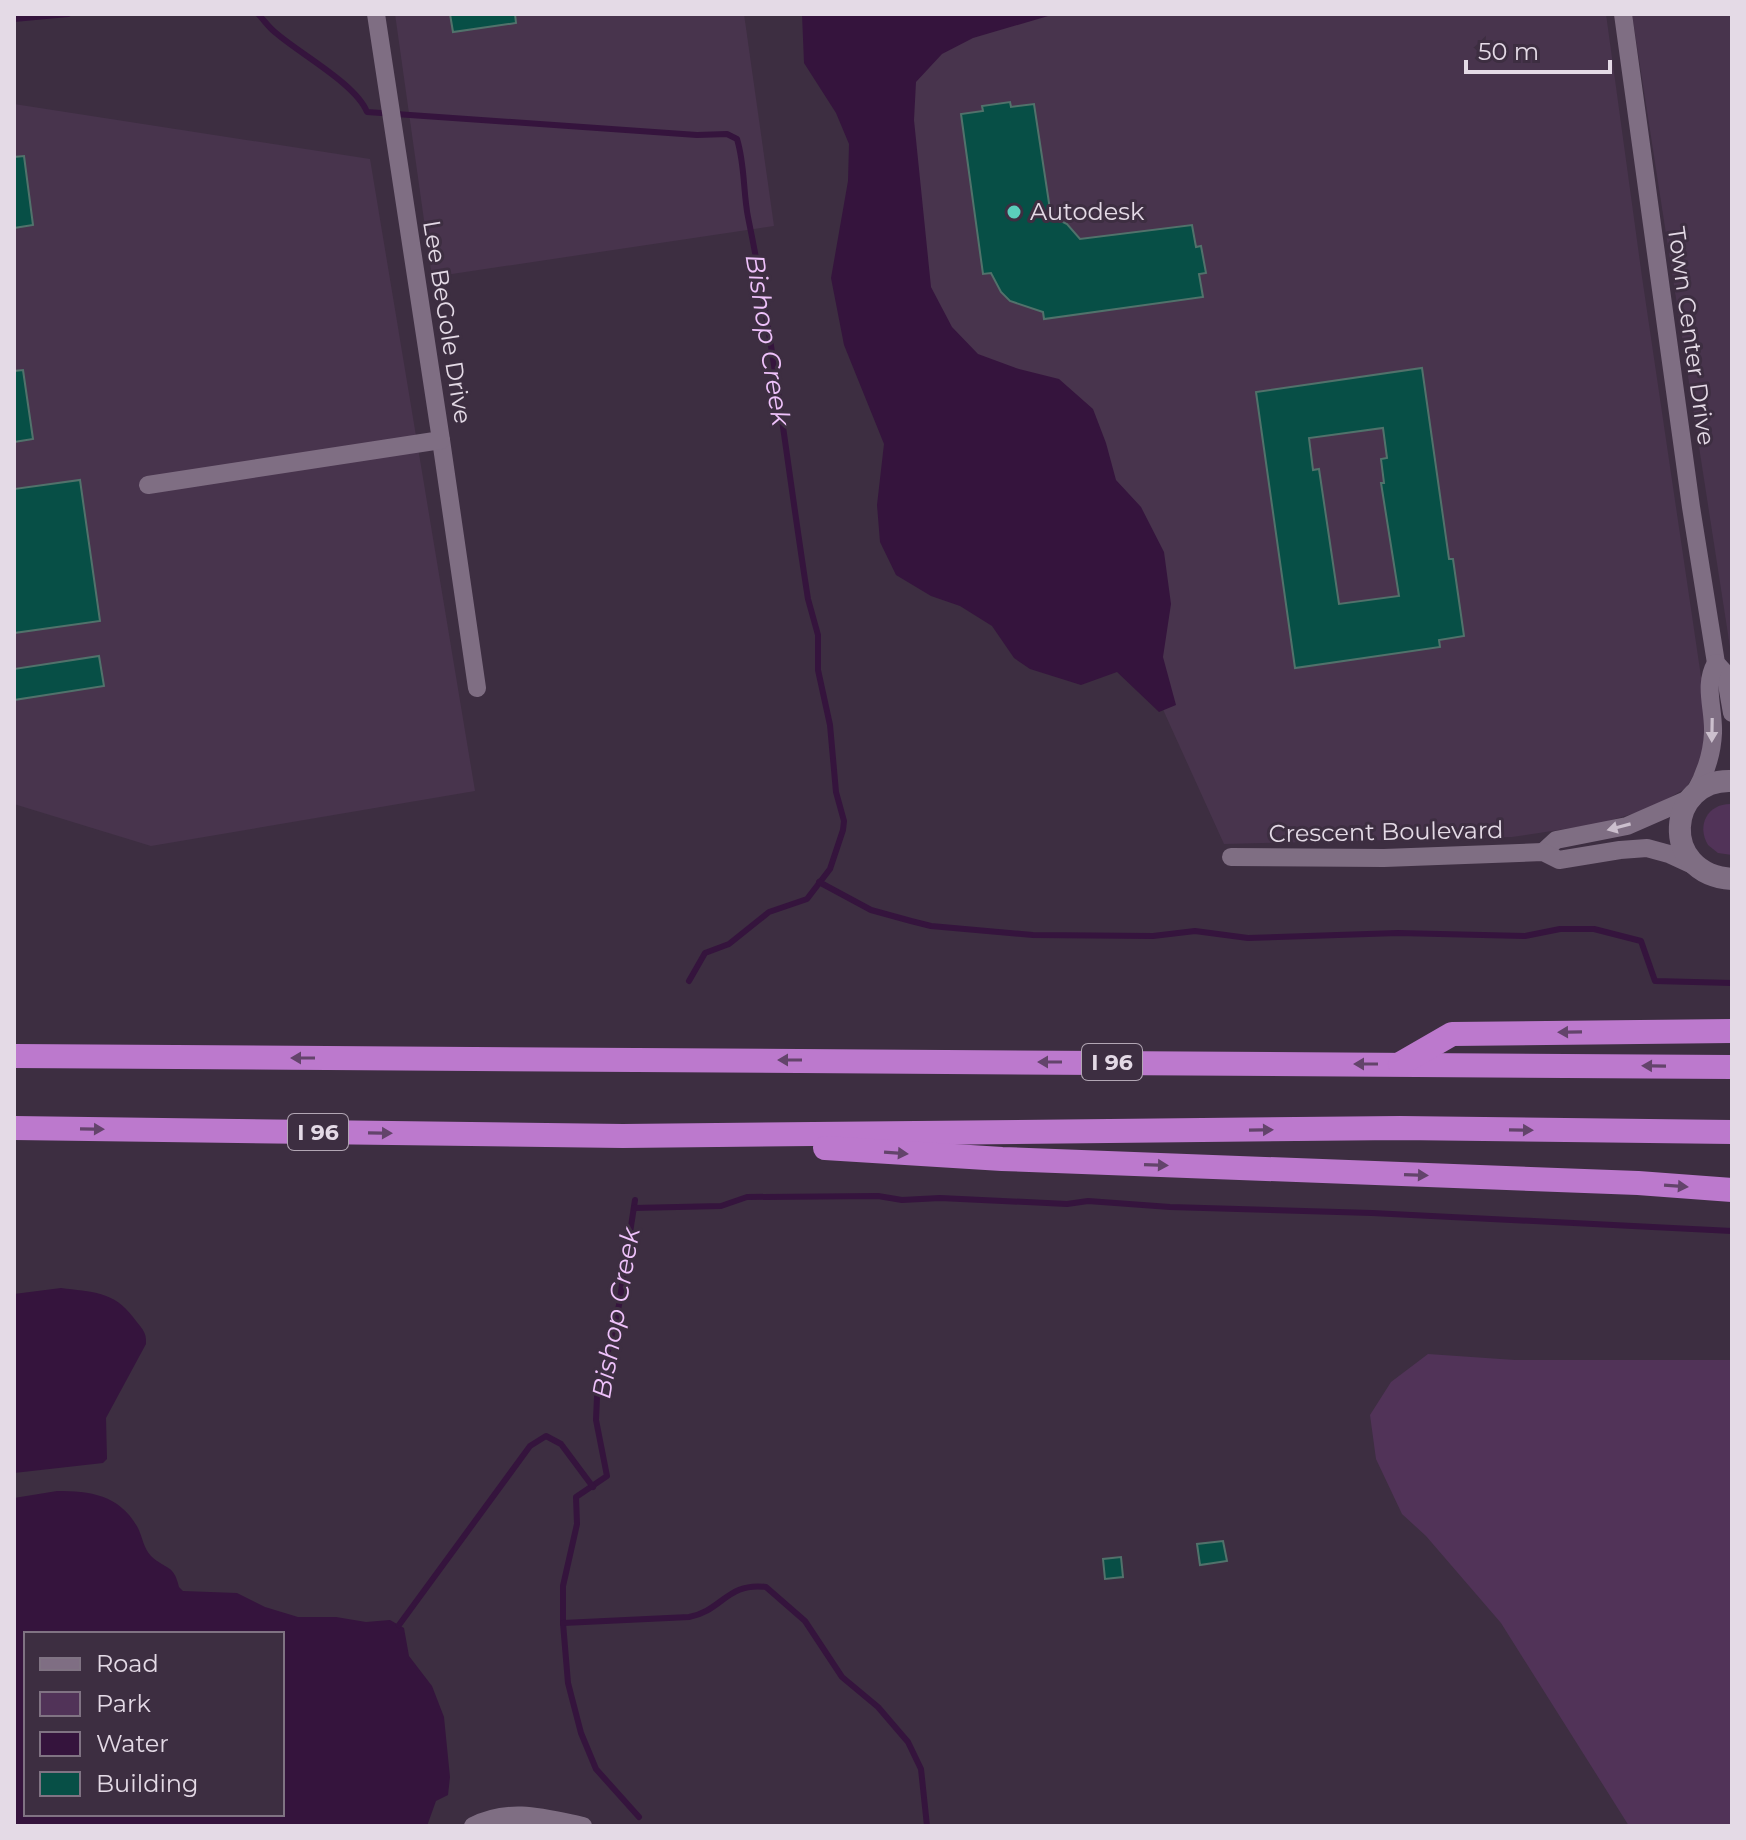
<svg xmlns="http://www.w3.org/2000/svg" width="1746" height="1840" font-family="Montserrat,sans-serif">
<style>
.built{fill:#48344d}
.green{fill:#513358}
.water{fill:#35143d;fill-rule:evenodd}
.lines{fill:none;stroke-linecap:round;stroke-linejoin:round}
.stream{stroke:#35143d;stroke-width:6}
.building{fill:#074f46;stroke:#51726b;stroke-width:2;fill-rule:evenodd}
.minor{stroke:#7f6e83;stroke-width:18}
.tertiary{stroke:#7f6e83;stroke-width:22}
.motorway{stroke:#bc79cd;stroke-width:24}
.oneway{fill:#cbbfcd}
.oneway2{fill:#63446b}
.poi-dot{fill:#5bcebb;stroke:#3d2e41;stroke-width:3}
.labels{text-anchor:middle;stroke-width:6;stroke-linejoin:round;paint-order:stroke}
.shield{fill:#3d2e41;stroke:#b2a6b4;stroke-width:2}
.shield-label{font-size:22px;font-weight:bold;fill:#e4dae6}
.poi-label{font-size:24px;fill:#e4dae6;stroke:#3d2e41;text-anchor:start}
.street-label{font-size:24px;fill:#e4dae6;stroke:#3d2e41}
.water-label{font-size:26px;font-style:italic;fill:#efc2fb;stroke:#3d2e41}
</style>
<rect width="100%" height="100%" fill="#3d2e41"/>
<g class="built">
<polygon points="395,14 744,14 774,226 432,277"/>
<polygon points="889,14 1606,14 1642,277 1704,697 1705,733 1701,763 1686,788 1652,808 1598,824 1512,837 1224,844 1141,661 873,287"/>
<polygon points="1632,14 1732,14 1732,660"/>
<polygon points="14,104 370,159 475,791 151,846 14,804"/>
</g>
<g class="green">
<path d="M1732,804v51l-14,-2 -10,-8c-12,-20 0,-42 24,-41z"/>
<polygon points="1428,1354 1515,1360 1732,1360 1732,1826 1629,1826 1501,1623 1426,1536 1402,1514 1376,1459 1370,1415 1391,1382"/>
</g>
<g class="water">
<polygon points="802,14 1055,14 973,38 942,54 916,82 914,120 931,287 952,327 978,354 1019,369 1059,379 1093,409 1106,443 1116,480 1141,507 1164,552 1171,604 1163,657 1176,705 1159,712 1117,672 1081,685 1030,669 1014,658 992,626 960,606 931,596 896,575 880,542 877,505 884,444 844,345 831,278 848,181 849,144 836,113 804,63"/>
<path d="M61,1288c30,4 53,3 72,29 8,11 14,14 13,27l-40,74 1,41 -4,4 -89,10v-179z"/>
<path d="M57,1491c34,0 63,4 81,37 4,8 6,21 13,28 15,14 23,8 28,31l4,4 54,2 28,14 33,10h38l30,5 24,-2 14,8 5,28 23,30 12,31 6,60 -2,18 -12,6 -9,25h-413v-328zM26,1634h256v180h-256z"/>
</g>
<g class="lines">
<g class="stream">
<path d="M258,14c6,6 11,14 18,19 24,21 80,51 91,79l330,23 30,-1 10,5c8,26 6,52 11,78 26,126 40,255 60,382l10,36v35l12,55 6,67 8,29 -1,9 -13,39 -23,30 -38,13 -40,32 -24,9 -16,28"/>
<polyline points="14,19 68,14"/>
<polyline points="819,882 871,910 911,921 931,926 1033,935 1153,936 1195,931 1248,938 1398,933 1525,936 1560,929 1594,929 1641,941 1655,981 1732,983"/>
<polyline points="635,1200 619,1305 597,1397 596,1420 607,1476 576,1497 577,1524 563,1586 563,1623 568,1683 581,1733 596,1769 639,1817"/>
<polyline points="634,1208 721,1206 747,1197 878,1196 902,1200 940,1198 1067,1204 1088,1201 1170,1207 1372,1213 1732,1231"/>
<path d="M563,1623l126,-6c33,-6 38,-35 77,-30l39,34 37,56 36,30 30,35 13,27 6,57"/>
<polyline points="399,1625 530,1446 546,1436 561,1444 593,1487"/>
</g>
</g>
<g class="building">
<polygon points="450,14 515,14 516,23 453,32"/>
<polygon points="1010,102 1011,107 1034,104 1051,216 1067,224 1080,239 1192,225 1196,247 1201,246 1206,273 1199,274 1203,297 1044,319 1043,312 1010,301 1001,292 991,273 983,274 961,114 983,111 982,106"/>
<polygon points="24,156 33,225 14,228 14,157"/>
<path d="M1422,368l27,191h4l11,77 -25,4 1,7 -145,21 -39,-276zM1383,428l4,30 -6,1 3,24h-3l18,113 -60,8 -20,-135 -6,1 -4,-32z"/>
<polygon points="23,370 33,439 14,442 14,371"/>
<polygon points="80,480 100,621 14,633 14,489"/>
<polygon points="99,656 104,686 14,700 14,669"/>
<polygon points="1223,1541 1227,1561 1200,1565 1197,1544"/>
<polygon points="1121,1557 1123,1577 1105,1579 1103,1559"/>
</g>
<g class="lines">
<g class="minor">
<polyline points="1623,14 1691,507 1716,663 1725,673 1732,713"/>
<polyline points="441,440 477,688"/>
<polyline points="148,485 441,440 376,14"/>
<path d="M1694,794c11,-19 18,-39 19,-61 1,-25 -10,-48 3,-70"/>
<polyline points="1543,852 1556,840 1627,826 1691,798"/>
<polyline points="1231,857 1384,858 1543,852 1559,860 1620,850 1647,848 1669,854 1695,866"/>
<path d="M473,1826c37,-19 72,-8 110,0"/>
</g>
<path class="tertiary" d="M1732,781c-65,-3 -74,93 0,98"/>
<g class="motorway">
<polyline points="14,1056 1732,1067"/>
<polyline points="1400,1064 1452,1034 1732,1031"/>
<polyline points="14,1128 623,1136 1400,1128 1732,1132"/>
<polyline points="825,1148 1002,1159 1638,1183 1732,1190"/>
</g>
</g>
<defs><path id="oneway-solid" d="M-6-.8H1V-3.2L6.5 0L1 3.2V.8H-6Z" transform="scale(2)"/></defs>
<g class="oneway">
<use href="#oneway-solid" transform="translate(1712 730) rotate(91)"/>
<use href="#oneway-solid" transform="translate(1619 827) rotate(165)"/>
</g>
<g class="oneway2">
<use href="#oneway-solid" transform="translate(1570 1032) rotate(179)"/>
<use href="#oneway-solid" transform="translate(303 1058) rotate(-180)"/>
<use href="#oneway-solid" transform="translate(790 1060) rotate(-180)"/>
<use href="#oneway-solid" transform="translate(1050 1062) rotate(-180)"/>
<use href="#oneway-solid" transform="translate(1366 1064) rotate(-180)"/>
<use href="#oneway-solid" transform="translate(1654 1066) rotate(-179)"/>
<use href="#oneway-solid" transform="translate(92 1129) rotate(1)"/>
<use href="#oneway-solid" transform="translate(1261 1130) rotate(-1)"/>
<use href="#oneway-solid" transform="translate(1521 1130) rotate(1)"/>
<use href="#oneway-solid" transform="translate(380 1133) rotate(1)"/>
<use href="#oneway-solid" transform="translate(896 1153) rotate(4)"/>
<use href="#oneway-solid" transform="translate(1156 1165) rotate(2)"/>
<use href="#oneway-solid" transform="translate(1416 1175) rotate(2)"/>
<use href="#oneway-solid" transform="translate(1676 1186) rotate(4)"/>
</g>
<circle class="poi-dot" cx="1014" cy="212" r="8"/>
<g class="labels">
<g class="shield">
<rect x="1082" y="1044" width="60" height="36" rx="6"/>
<rect x="288" y="1114" width="60" height="36" rx="6"/>
</g>
<g class="shield-label">
<text x="1112" y="1070">I 96</text>
<text x="318" y="1140">I 96</text>
</g>
<g class="poi-label">
<text x="1030" y="220">Autodesk</text>
</g>
<g class="street-label">
<text transform="translate(447 322) rotate(81)" y="8">Lee BeGole Drive</text>
<text transform="translate(1691 336) rotate(82)" y="8">Town Center Drive</text>
<text transform="translate(1386 832) rotate(-1)" y="8">Crescent Boulevard</text>
</g>
<g class="water-label">
<text transform="translate(768 340) rotate(81)" y="9">Bishop Creek</text>
<text transform="translate(616 1313) rotate(-80)" y="9">Bishop Creek</text>
</g>
</g>
<rect width="1746" height="1840" fill="none" stroke="#e4dae6" stroke-width="32"/>
<rect x="24" y="1632" width="260" height="184" fill="#3d2e41" stroke="#807383" stroke-width="2"/>
<rect x="40" y="1658" width="40" height="12" fill="#7f6e83" stroke="#807383" stroke-width="2"/>
<text x="96" y="1672" font-size="24" fill="#e4dae6">Road</text>
<rect x="40" y="1692" width="40" height="24" fill="#513358" stroke="#807383" stroke-width="2"/>
<text x="96" y="1712" font-size="24" fill="#e4dae6">Park</text>
<rect x="40" y="1732" width="40" height="24" fill="#35143d" stroke="#807383" stroke-width="2"/>
<text x="96" y="1752" font-size="24" fill="#e4dae6">Water</text>
<rect x="40" y="1772" width="40" height="24" fill="#074f46" stroke="#807383" stroke-width="2"/>
<text x="96" y="1792" font-size="24" fill="#e4dae6">Building</text>
<path d="M1466 60v12h144v-12" fill="none" stroke="#e4dae6" stroke-width="4"/>
<text x="1478" y="60" font-size="24" fill="#e4dae6" stroke="#3d2e41" stroke-width="6" paint-order="stroke">50 m</text>
</svg>
